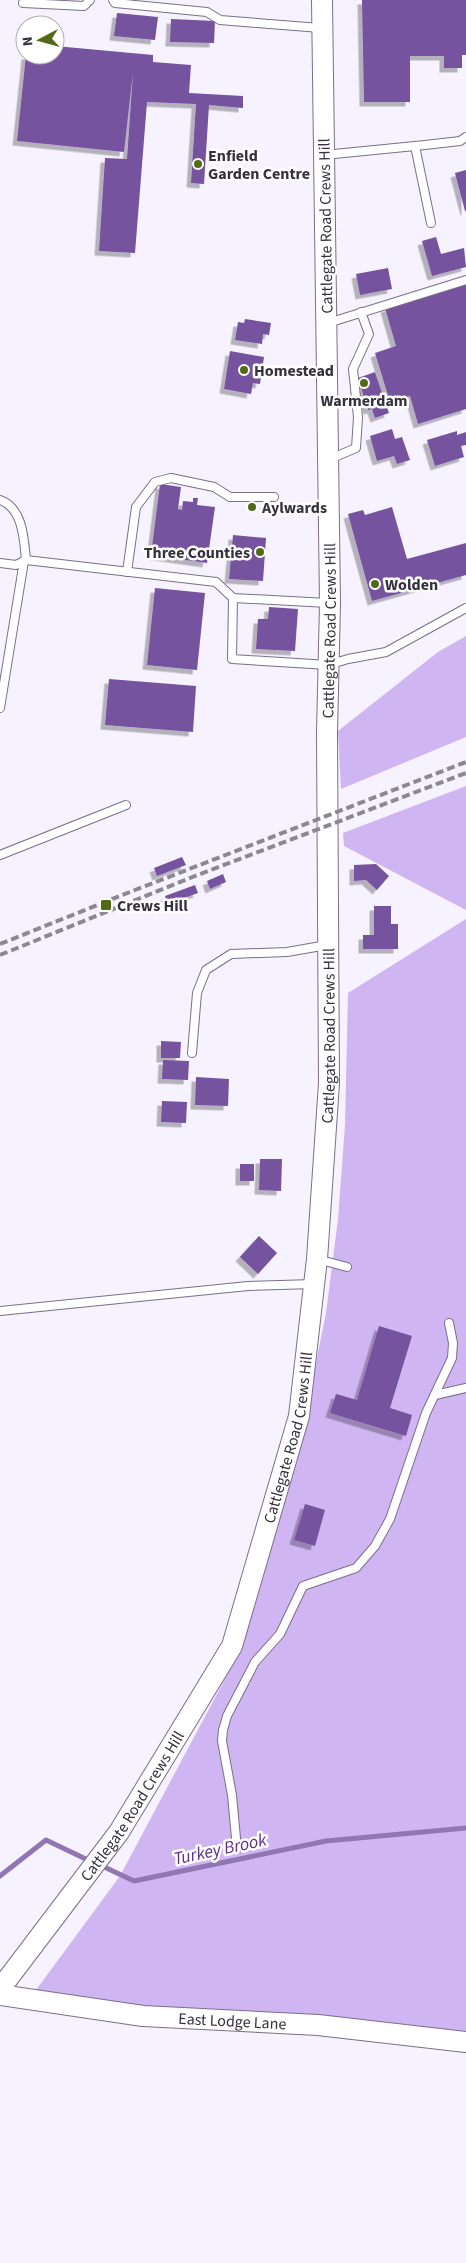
<svg xmlns="http://www.w3.org/2000/svg" width="466" height="2263" font-family="'Source Sans 3',sans-serif">
<style>
.green{fill:#d0b5f3}
.lines{fill:none;stroke-linecap:round;stroke-linejoin:round}
.stream{stroke:#9176b3;stroke-width:5}
.building{fill:#76529e;filter:url(#shadow)}
.service-casing{stroke:#7b6e8b;stroke-width:10}
.tertiary-casing{stroke:#7b6e8b;stroke-width:22}
.service{stroke:#fff;stroke-width:8}
.tertiary{stroke:#fff;stroke-width:20}
.rail{stroke:#8c8794;stroke-width:4;stroke-dasharray:8 4;stroke-linecap:butt}
.poi-dot{fill:#526918;stroke:#fff;stroke-width:2}
.labels{text-anchor:middle;stroke-width:5;stroke-linejoin:round;paint-order:stroke}
.poi-label{font-size:16px;font-weight:bold;fill:#36313e;stroke:#fff;text-anchor:start}
.street-label{font-size:16px;fill:#36313e;stroke:#fff}
.water-label{font-size:18px;font-style:italic;fill:#5e2d8c;stroke:#fff}
</style>
<defs>
<filter id="shadow"><feDropShadow dx="-4.5" dy="4.5" stdDeviation="0" flood-color="#0004"/></filter>
</defs>
<rect width="100%" height="100%" fill="#f7f2ff"/>
<g class="green">
<polygon points="466,636 466,737 341,789 338,731 438,652"/>
<polygon points="466,786 466,910 344,846 343,833"/>
<polygon points="466,919 466,2040 22,2009 120,1876 242,1647 305,1417 326,1313 338,1219 345,1125 348,993"/>
</g>
<g class="lines">
<g class="stream">
<polyline points="100,1865 134,1881 326,1841 466,1828"/>
<polyline points="0,1876 46,1840 90,1861"/>
</g>
</g>
<g class="building">
<polygon points="362,0 466,0 466,55 462,55 462,68 444,68 444,56 410,56 410,102 364,102"/>
<polygon points="117,13 158,17 155,40 114,36"/>
<polygon points="171,19 215,21 214,43 170,42"/>
<polygon points="55,46 153,55 153,62 191,65 189,93 243,96 243,108 209,105 204,184 191,183 196,104 147,102 135,253 99,251 105,158 127,159 133,72 124,152 17,141 26,55 55,55"/>
<polygon points="466,170 466,211 465,211 455,173"/>
<polygon points="436,237 441,254 464,248 466,267 432,276 422,241"/>
<polygon points="388,268 392,289 360,295 356,274"/>
<polygon points="466,284 466,409 418,424 410,396 390,402 375,353 396,346 385,308"/>
<polygon points="245,319 271,323 269,335 263,334 262,344 235,340 238,322 244,323"/>
<polygon points="230,351 264,357 260,384 253,383 251,394 224,389"/>
<polygon points="375,372 389,413 375,418 372,409 368,410 358,378"/>
<polygon points="392,429 395,439 402,437 410,460 397,464 394,456 377,461 370,436"/>
<polygon points="457,431 457,435 466,432 466,445 461,446 464,457 435,466 427,440"/>
<polygon points="160,484 181,487 178,509 182,510 183,501 193,502 193,498 198,498 197,505 215,507 207,563 151,555"/>
<polygon points="392,507 407,559 466,543 466,575 372,601 348,514 363,510 365,515"/>
<polygon points="233,535 266,538 263,581 229,579"/>
<polygon points="155,588 205,593 197,670 147,665"/>
<polygon points="269,607 298,609 295,651 256,649 258,619 268,619"/>
<polygon points="109,679 196,686 193,732 105,725"/>
<polygon points="182,857 186,865 157,876 154,868"/>
<polygon points="376,864 389,876 377,890 366,880 354,881 354,865"/>
<polygon points="223,874 226,882 210,889 207,881"/>
<polygon points="195,885 198,893 168,904 165,896"/>
<polygon points="374,906 391,906 391,924 398,924 398,949 363,949 363,935 374,935"/>
<polygon points="161,1041 181,1042 180,1058 161,1058"/>
<polygon points="163,1060 189,1061 188,1080 162,1079"/>
<polygon points="196,1077 229,1079 228,1106 195,1105"/>
<polygon points="162,1101 187,1102 186,1123 161,1122"/>
<polygon points="260,1159 282,1159 281,1191 259,1190"/>
<rect x="240" y="1164" width="14" height="17"/>
<polygon points="259,1236 277,1253 258,1274 240,1257"/>
<polygon points="379,1326 412,1336 390,1408 412,1415 406,1436 330,1413 336,1394 357,1400"/>
<polygon points="305,1504 325,1510 315,1546 294,1540"/>
</g>
<g class="lines">
<defs>
<g id="service">
<polyline points="24,0 23,3 84,6 90,0"/>
<polyline points="113,0 115,3 207,12 220,20 320,28"/>
<polyline points="415,146 431,223"/>
<polyline points="324,155 425,145 460,141 466,137"/>
<polyline points="328,323 466,280"/>
<polyline points="330,459 356,448 358,417 353,369 369,334 361,312"/>
<path d="M0,500c23,8 24,39 26,60"/>
<polyline points="0,563 16,565 26,560 216,582 233,598 328,603"/>
<polyline points="127,572 136,507 155,482 171,478 214,487 230,497 274,497"/>
<polyline points="233,598 232,659 328,665 348,659 386,652 466,608"/>
<polyline points="0,708 24,561"/>
<polyline points="0,855 126,805"/>
<polyline points="192,1053 197,993 206,970 231,954 287,952 327,945"/>
<polyline points="317,1259 347,1267"/>
<polyline points="0,1311 248,1286 314,1284"/>
<polyline points="435,1395 466,1388"/>
<polyline points="237,1849 232,1795 222,1741 223,1730 227,1716 255,1662 280,1634 303,1586 356,1568 375,1546 390,1519 426,1413 452,1358 453,1343 449,1323"/>
</g>
<g id="tertiary">
<path id="s1" d="M0,1989l119,-157 113,-186 67,-230 18,-157 12,-176 -2,-350 3,-130 -8,-603"/>
<path id="s2" d="M0,1995l143,21 175,9 148,17"/>
</g>
</defs>
<use href="#service" class="service-casing"/>
<use href="#tertiary" class="tertiary-casing"/>
<use href="#service" class="service"/>
<use href="#tertiary" class="tertiary"/>
<g class="rail">
<polyline points="0,944 135,890 466,762"/>
<polyline points="0,955 195,876 466,773"/>
</g>
</g>
<g class="poi-dot">
<circle cx="198" cy="164" r="5"/>
<circle cx="244" cy="370" r="5"/>
<circle cx="364" cy="383" r="5"/>
<circle cx="252" cy="507" r="5"/>
<circle cx="260" cy="552" r="5"/>
<circle cx="375" cy="584" r="5"/>
<rect x="100" y="899" width="12" height="12" rx="2.5"/>
</g>
<g class="labels">
<g class="poi-label">
<text x="208" y="161">Enfield<tspan x="208" dy="18">Garden Centre</tspan></text>
<text x="254" y="376">Homestead</text>
<text x="364" y="406" text-anchor="middle">Warmerdam</text>
<text x="262" y="513">Aylwards</text>
<text x="250" y="558" text-anchor="end">Three Counties</text>
<text x="385" y="590">Wolden</text>
<text x="117" y="911">Crews Hill</text>
</g>
<g class="street-label">
<text transform="translate(325 226) rotate(-91)" y="6">Cattlegate Road Crews Hill</text>
<text dy="6" stroke="none"><textPath href="#s1" startOffset="1441">Cattlegate Road Crews Hill</textPath></text>
<text dy="6" stroke="none"><textPath href="#s1" startOffset="1036">Cattlegate Road Crews Hill</textPath></text>
<text dy="6" stroke="none"><textPath href="#s1" startOffset="631">Cattlegate Road Crews Hill</textPath></text>
<text dy="6" stroke="none"><textPath href="#s1" startOffset="226">Cattlegate Road Crews Hill</textPath></text>
<text dy="6" stroke="none"><textPath href="#s2" startOffset="234">East Lodge Lane</textPath></text>
</g>
<g class="water-label">
<text transform="translate(220 1849) rotate(-12)" y="6">Turkey Brook</text>
</g>
</g>
<g transform="translate(40 40) rotate(264)"><circle r="24" fill="#ffffff" stroke="#afadb2"/>
<path d="M0-4L9 19L0 12L-9 19Z" fill="#526918"/>
<text y="-8" font-size="14" font-weight="bold" text-anchor="middle" fill="#36313e">N</text>
</g>
</svg>
